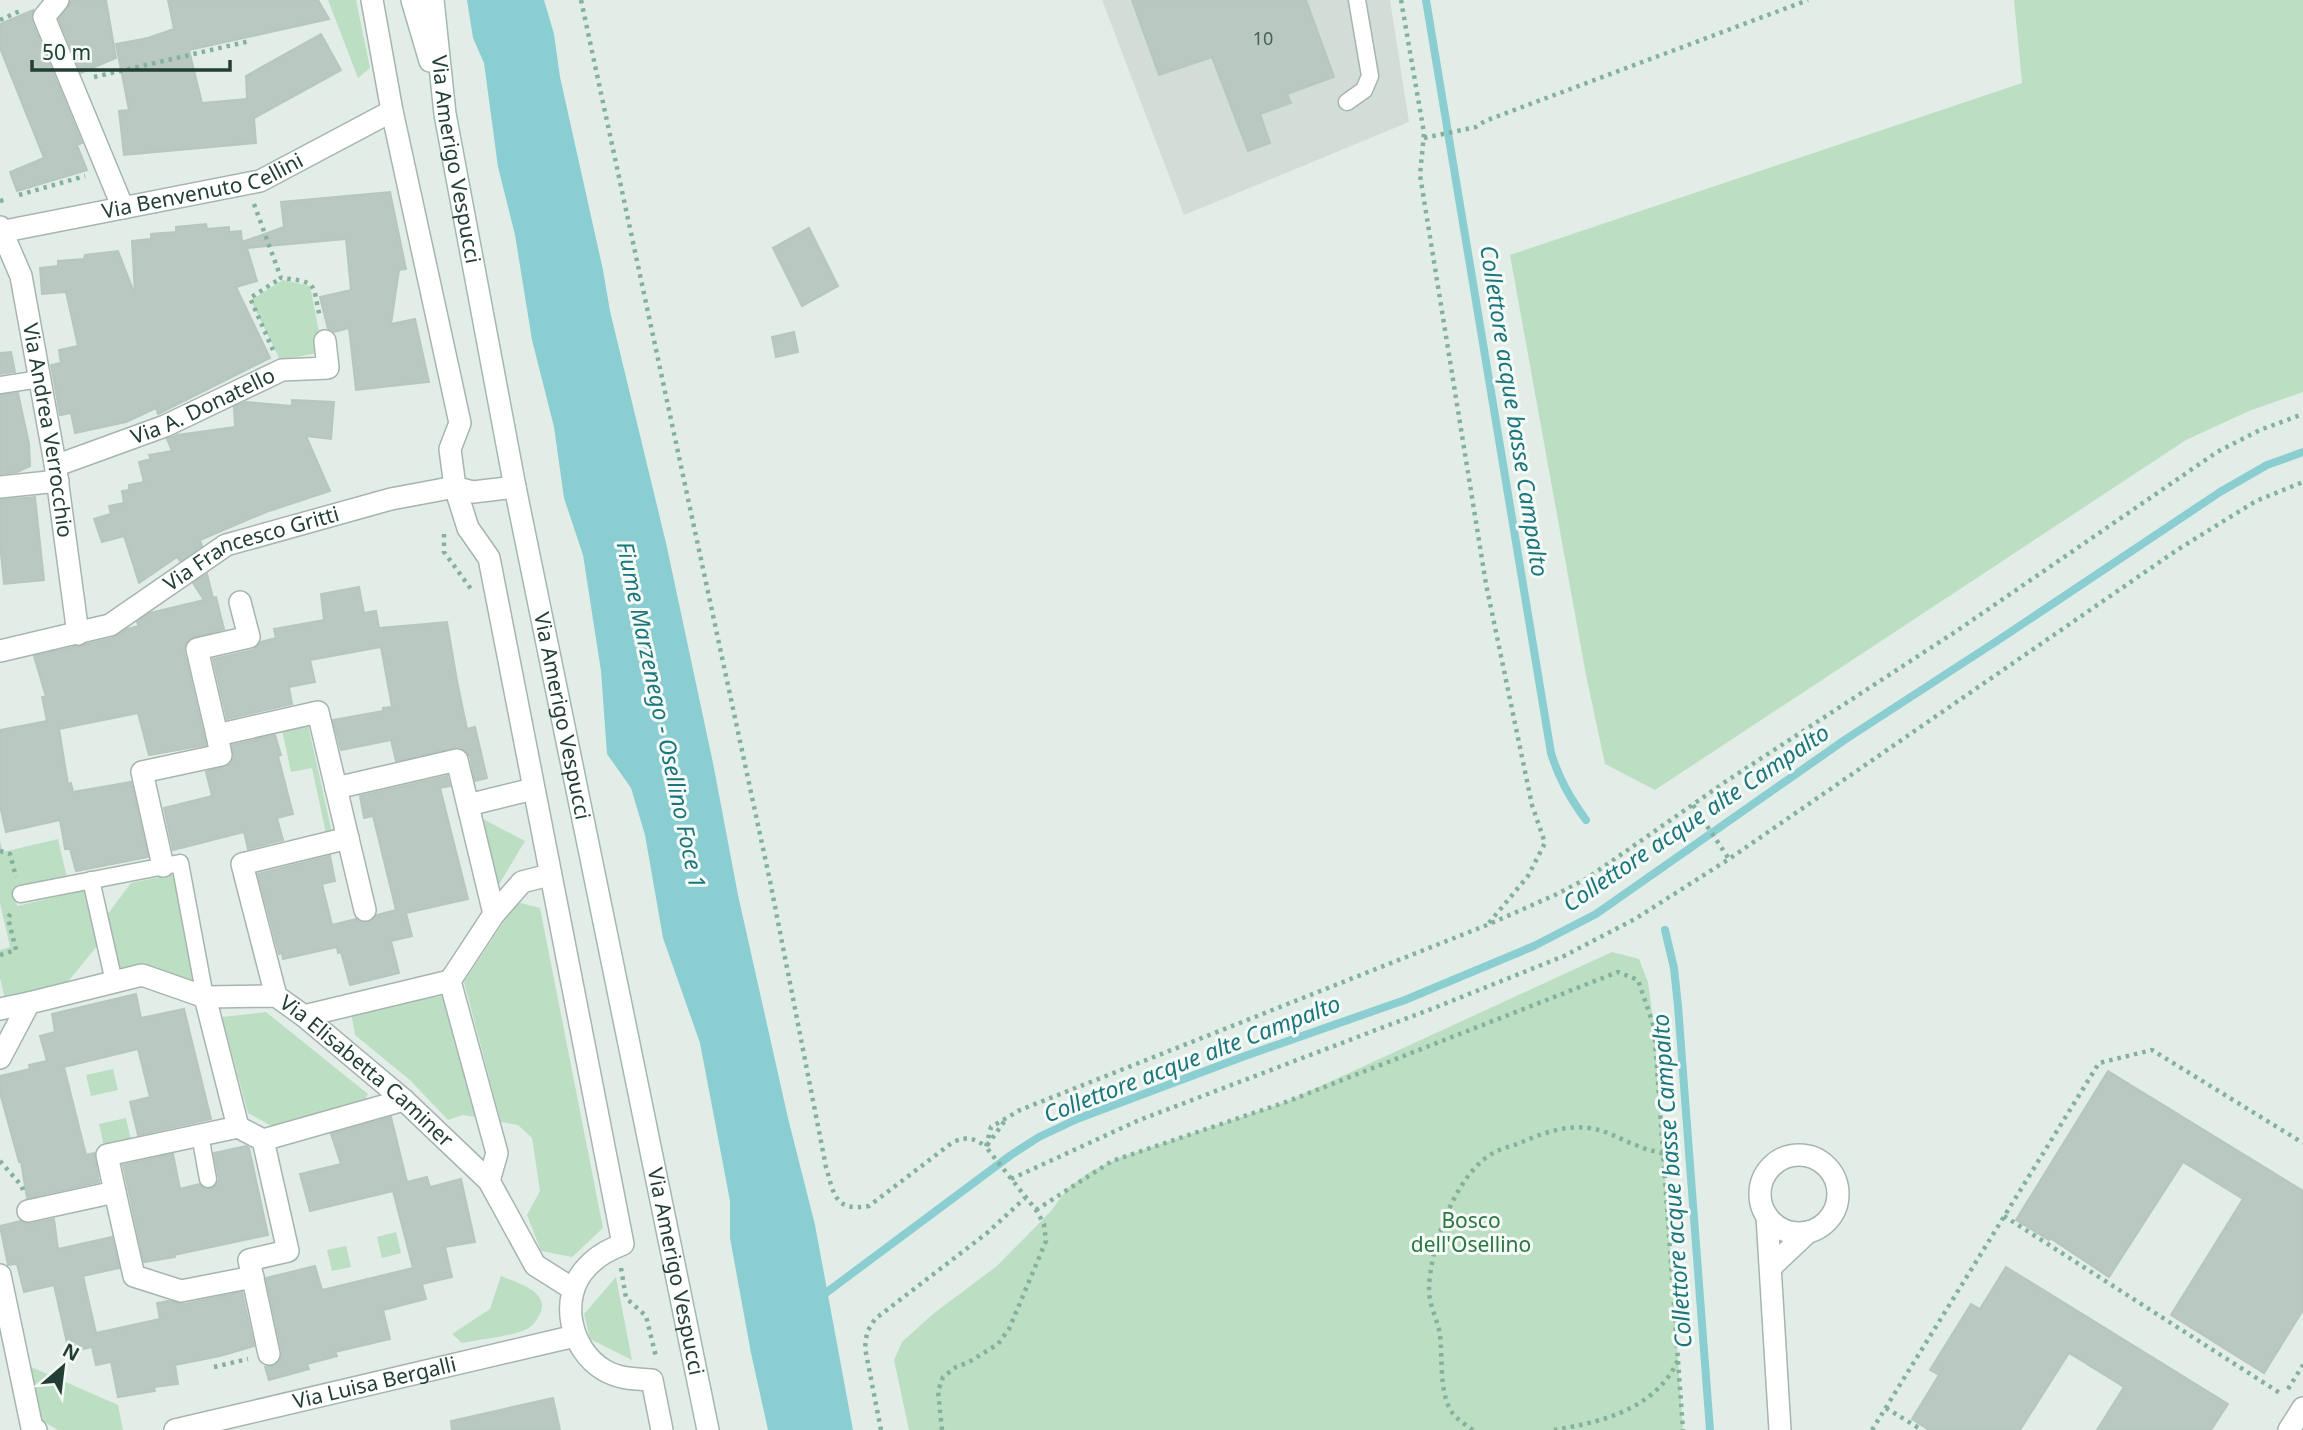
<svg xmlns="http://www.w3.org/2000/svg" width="2303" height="1430" font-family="'Noto Sans',sans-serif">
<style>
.built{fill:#d2ddd7}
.green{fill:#bcdec2}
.water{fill:#8bced2}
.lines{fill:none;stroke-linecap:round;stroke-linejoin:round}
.stream{stroke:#8bced2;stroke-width:8}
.building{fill:#b9c8c1;stroke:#b6c7be;stroke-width:2}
.lane-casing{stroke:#a6b5af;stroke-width:19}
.street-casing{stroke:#a6b5af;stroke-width:24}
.secondary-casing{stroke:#a2b9af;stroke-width:24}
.path{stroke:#84b19e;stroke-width:4.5;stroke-dasharray:3.5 5;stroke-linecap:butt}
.lane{stroke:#fff;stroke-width:16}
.street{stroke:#fff;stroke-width:21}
.secondary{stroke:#fff;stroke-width:21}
.labels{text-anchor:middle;stroke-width:6;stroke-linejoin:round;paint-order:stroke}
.number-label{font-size:18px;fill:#486158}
.street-label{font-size:21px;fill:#233f35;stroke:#f4faf6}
.park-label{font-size:21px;fill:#2c7642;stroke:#f4faf6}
.water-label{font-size:23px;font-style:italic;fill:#1c757c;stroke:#f4faf6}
</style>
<rect width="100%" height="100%" fill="#e3ede8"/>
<polygon class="built" points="1102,0 1390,0 1409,122 1184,215"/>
<g class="green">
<polygon points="328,0 356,0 370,68 358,78"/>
<polygon points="2014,0 2303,0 2303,392 2249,411 2186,440 1655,790 1605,764 1586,675 1510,255 2022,83"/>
<polygon points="283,280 310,286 323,352 280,360 252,303 253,299"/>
<polygon points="307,720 333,837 327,838 312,768 291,772 281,725"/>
<polygon points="483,819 525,841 498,886"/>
<polygon points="58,839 67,878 14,890 17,906 85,890 98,945 61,990 6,1003 0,978 0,950 10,947 0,903 0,840 3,852"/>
<polygon points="174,874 196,985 121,971 107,915 131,883"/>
<polygon points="517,902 540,908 603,1228 572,1257 541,1251 527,1215 540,1191 532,1138 518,1125 501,1122 464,982"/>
<polygon points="1612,952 1639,959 1648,982 1654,1027 1683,1430 909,1430 894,1360 902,1342 933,1314 997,1266 1051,1211 1068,1188 1090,1172 1119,1158 1286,1102"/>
<polygon points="442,996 475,1117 463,1115 448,1120 411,1081 355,1035 351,1012"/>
<polygon points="266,1012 368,1094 363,1103 272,1126 248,1113 222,1017"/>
<polygon points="113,1069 118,1090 91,1096 86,1075"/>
<polygon points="126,1118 131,1140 104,1146 99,1124"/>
<polygon points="396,1232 401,1253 382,1258 377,1237"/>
<polygon points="346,1246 351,1267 332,1271 327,1250"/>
<path d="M501,1276c17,7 53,17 37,41 -2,5 -7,10 -11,12 -17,8 -46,10 -65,14l-10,-9 38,-25z"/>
<polygon points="616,1277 632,1360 590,1339 584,1314"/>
<polygon points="29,1366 118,1405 123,1430 58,1430 41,1420"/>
</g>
<polygon class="water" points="467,0 544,0 554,34 560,77 603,270 610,311 666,543 713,763 738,895 788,1118 815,1225 853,1430 768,1430 751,1353 730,1238 730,1201 700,1043 663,938 645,835 631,788 607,754 601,671 583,555 564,498 554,427 532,340 515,235 498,167 484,63 473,38"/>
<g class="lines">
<g class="stream">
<path d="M1426,0l125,753c8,26 19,45 35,67"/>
<polyline points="1665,930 1674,968 1678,1006 1710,1430"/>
<polyline points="819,1298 1011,1155 1039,1137 1077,1119 1245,1056 1405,1000 1534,946 1596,914 1846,739 2003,637 2220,492 2267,465 2303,452"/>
</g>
</g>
<g class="building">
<polygon points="77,0 106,0 116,58 81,73 59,19 71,1"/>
<polygon points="168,0 318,0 329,19 189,50 202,103 247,99 246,76 321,34 341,70 254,118 256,143 124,155 119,111 129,110 116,44 148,38 174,29"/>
<polygon points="1132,0 1306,0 1334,77 1287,94 1291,103 1260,114 1270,143 1248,151 1212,57 1159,75"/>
<polygon points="33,10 32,22 82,143 77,145 87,170 17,191 10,172 44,158 0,48 0,24"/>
<polygon points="390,192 406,269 399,270 391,324 415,319 429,382 356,390 349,328 334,332 328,329 320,297 351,290 346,239 247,248 257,281 236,287 270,358 158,414 156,408 126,422 75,433 71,413 60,415 51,365 61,363 59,350 78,346 66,292 42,294 40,268 58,266 58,261 84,259 85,255 118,251 135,295 132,241 151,239 151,234 176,232 176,227 206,224 207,229 229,227 229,232 241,231 242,242 284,227 281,202"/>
<polygon points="809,228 838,286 802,306 773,248"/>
<polygon points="794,332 798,352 776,357 772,337"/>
<polygon points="11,352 15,372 0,374 0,353"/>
<polygon points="18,393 29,444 30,466 17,472 0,474 0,395"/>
<polygon points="292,400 334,402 331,439 306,436 330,491 266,512 200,540 202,546 180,561 177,557 139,583 124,536 102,542 94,519 111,514 109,506 124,503 122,491 129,490 129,485 144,482 139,462 151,459 149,455 172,451 167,439 177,435 235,427 234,407 246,402 292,406"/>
<polygon points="35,497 44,580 4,584 0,543 0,500"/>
<polygon points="207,574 213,598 216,597 224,629 189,639 185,645 184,651 206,745 149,755 138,713 59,729 68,784 71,783 73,792 131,782 148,857 76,871 70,849 65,849 60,820 6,832 0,806 0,730 47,721 42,697 46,697 34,656 113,638 127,629 139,626 137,622 150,613 204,600 193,583"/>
<polygon points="359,587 364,613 376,611 379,628 447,622 457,681 467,729 475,727 487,778 475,781 470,756 460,747 396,761 391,740 341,750 333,720 383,711 383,708 392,707 381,647 310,660 315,682 289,687 292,704 227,719 213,659 253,650 261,642 276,638 274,629 324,620 321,594"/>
<polygon points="275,735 281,755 278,756 293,814 277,818 283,840 248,849 244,832 173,850 164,808 212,796 206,772 230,764 234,758 232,745"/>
<polygon points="447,776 450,786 440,788 468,899 406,913 412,936 391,941 399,973 350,985 341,952 338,953 337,947 283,959 282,953 279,954 258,874 330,856 335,881 322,884 332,925 356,919 367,923 377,915 396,910 373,816 364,818 360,796"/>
<polygon points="136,994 141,1018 184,1009 211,1119 138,1135 130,1102 150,1097 138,1049 64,1067 86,1155 94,1153 99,1182 27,1198 21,1162 19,1162 0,1093 0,1076 30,1069 29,1065 47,1061 40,1036 55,1032 52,1014"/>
<polygon points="2108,1071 2303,1191 2303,1310 2264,1373 2171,1315 2243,1199 2183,1162 2109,1277 2050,1238 2049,1240 2016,1220"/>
<polygon points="391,1117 407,1182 427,1177 430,1187 461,1179 475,1242 445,1247 452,1277 422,1284 426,1299 383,1310 390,1339 335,1352 337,1356 307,1364 309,1369 269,1380 265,1367 277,1364 281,1359 282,1352 266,1278 315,1266 322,1290 413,1268 393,1191 310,1211 300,1174 341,1164 331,1134"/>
<polygon points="246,1146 249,1148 268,1235 174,1255 175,1257 144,1262 123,1165 173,1154 180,1189 199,1184 209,1189 215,1186 219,1180 214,1153"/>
<polygon points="54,1219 58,1249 112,1237 119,1268 83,1276 96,1333 160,1319 157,1303 168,1301 184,1304 242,1292 254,1346 220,1356 175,1365 178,1384 154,1387 155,1391 118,1397 111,1362 96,1365 92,1347 69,1352 54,1285 24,1292 17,1264 8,1265 0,1226 20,1221 30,1224"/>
<polygon points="2006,1267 2228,1404 2211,1430 2097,1430 2124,1387 2069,1353 2020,1430 1929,1430 1912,1419 1939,1375 1930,1370 1971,1304 1980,1309"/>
<polygon points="553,1398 560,1430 452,1430 451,1421"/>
</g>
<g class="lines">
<defs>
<g id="lane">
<polyline points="1347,102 1364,90 1370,76 1357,0"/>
<polyline points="0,385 40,379"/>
<polyline points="91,880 114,982"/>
<polyline points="21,894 180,863 205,997"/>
<polyline points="200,1135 208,1179"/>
</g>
<g id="street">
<polyline points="58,0 44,17 123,208"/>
<path d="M372,0l20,111 68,312 -10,26 5,38 13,41 21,30 134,686c-14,6 -25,11 -36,23 -29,30 -17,83 17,103 15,9 31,9 48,10l10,50"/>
<path id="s1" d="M0,227l21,49 34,187 23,171"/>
<path id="s2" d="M0,232l260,-51 132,-70"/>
<path id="s3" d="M55,463l11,-1 99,-36 117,-56 46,-2 -3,-27"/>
<polyline points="0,487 58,481"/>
<polyline points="240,602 249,637 197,649 217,735 318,712 336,788"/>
<path id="s4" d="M0,651l110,-26 116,-80 165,-46 64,-12 18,5 42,-5"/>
<polyline points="468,805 533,789"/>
<polyline points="163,866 142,772 221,755 217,735"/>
<polyline points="365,910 336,788 457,760 494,914"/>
<polyline points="276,996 242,864 348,838"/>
<polyline points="205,997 238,1127 263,1140 404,1100"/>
<polyline points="0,1009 29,1003"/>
<polyline points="304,1016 450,981"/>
<path id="s5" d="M0,1058l29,-55 113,-28 63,22 71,-1 28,20 100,84 85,81 46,84 38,24"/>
<polyline points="263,1140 288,1251 249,1260 269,1354"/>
<circle cx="1799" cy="1194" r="39"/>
<polyline points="489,1181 497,1153 450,981 494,914 522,882 549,875"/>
<polyline points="115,1192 134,1276 181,1291 253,1277"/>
<polyline points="28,1211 115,1192 107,1155 238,1127"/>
<polyline points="1767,1216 1780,1430"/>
<polyline points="1771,1267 1808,1232"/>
<polyline points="0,1275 32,1428 36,1430"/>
<path id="s6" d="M175,1430l400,-94"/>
<polyline points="2289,1430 2303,1408"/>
</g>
<g id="secondary">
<polyline points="412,0 430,61"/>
<path id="s7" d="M433,0l12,114 70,373 193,943"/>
</g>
</defs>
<use href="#lane" class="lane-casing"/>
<use href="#street" class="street-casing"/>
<use href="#secondary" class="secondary-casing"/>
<g class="path">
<path d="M581,0l189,881 56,286c8,28 9,45 43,39l84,-64c14,-6 22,-4 33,5l5,-20 29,-17 467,-185 68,-30 31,-16 142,-99 227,-148 262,-180 43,-22 43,-16"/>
<polyline points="1401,0 1424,133 1420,175 1486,584 1532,805 1545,843 1528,876 1488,924"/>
<polyline points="0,20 22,10"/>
<polyline points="94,77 250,41"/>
<polyline points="1424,138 1476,127 1485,121 1808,0"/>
<polyline points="19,195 85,176"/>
<polyline points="0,201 4,200"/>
<path d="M254,204l27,74c38,4 31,5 39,40"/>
<polyline points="273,350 250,298 281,278"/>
<polyline points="444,534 444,552 471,589"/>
<polyline points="1693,805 1729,859"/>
<polyline points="0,851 10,854 16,877"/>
<polyline points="0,955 16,950 8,918 12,911"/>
<polyline points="0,1161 21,1185 23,1190"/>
<polyline points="1011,1179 1137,1121 1439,1006 1564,956 1635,919 1729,859 2177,550 2256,501 2303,482"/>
<polyline points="1036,1210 1112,1161 1286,1102 1618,972 1638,980 1654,1027 1683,1430"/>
<polyline points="2004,1216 2283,1395"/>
<polyline points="621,1268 626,1298 646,1316 656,1357"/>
<polyline points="214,1367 248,1359"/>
<polyline points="2288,1389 2303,1365"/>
<polyline points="1886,1408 1922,1430"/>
<polyline points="881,1430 865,1348 867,1332 875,1319 987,1233 1025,1198"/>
<polyline points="942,1430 938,1391 943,1377 956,1367 969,1362 998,1344 1009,1329 1046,1241 1044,1224 1036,1210 986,1147 1006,1119"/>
<path d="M1473,1430c-6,-4 -12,-8 -17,-13 -18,-17 -13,-58 -16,-82 -2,-15 -11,-29 -11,-46 1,-42 27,-119 68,-138 8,-4 17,-5 25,-9 21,-9 43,-17 67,-14 18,2 32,12 49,18 8,4 17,5 26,8"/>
<path d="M1554,1430c48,-8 102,-21 124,-70"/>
<polyline points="1872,1430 2099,1063 2152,1050 2303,1143"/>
</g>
<use href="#lane" class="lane"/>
<use href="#street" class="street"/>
<use href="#secondary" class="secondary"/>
</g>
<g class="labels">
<g class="number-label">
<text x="1263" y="45">10</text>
</g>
<g class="street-label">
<text dy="7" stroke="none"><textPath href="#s7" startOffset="161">Via Amerigo Vespucci</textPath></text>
<text dy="7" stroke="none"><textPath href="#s2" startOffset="208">Via Benvenuto Cellini</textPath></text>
<text dy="7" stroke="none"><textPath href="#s3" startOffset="159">Via A. Donatello</textPath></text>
<text dy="7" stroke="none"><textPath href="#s1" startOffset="210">Via Andrea Verrocchio</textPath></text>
<text dy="7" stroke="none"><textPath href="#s4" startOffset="276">Via Francesco Gritti</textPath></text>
<text dy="7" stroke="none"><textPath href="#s7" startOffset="728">Via Amerigo Vespucci</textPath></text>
<text dy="7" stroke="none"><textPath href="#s5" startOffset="434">Via Elisabetta Caminer</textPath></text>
<text dy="7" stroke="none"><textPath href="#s7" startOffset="1295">Via Amerigo Vespucci</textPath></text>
<text dy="7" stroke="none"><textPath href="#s6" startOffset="205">Via Luisa Bergalli</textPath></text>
</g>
<g class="park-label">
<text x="1471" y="1228">Bosco<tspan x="1471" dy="24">dell'Osellino</tspan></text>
</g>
<g class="water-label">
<text transform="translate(1514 411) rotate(81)" y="8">Collettore acque basse Campalto</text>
<text transform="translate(661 715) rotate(78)" y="8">Fiume Marzenego - Osellino Foce 1</text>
<text transform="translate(1696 818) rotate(-34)" y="8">Collettore acque alte Campalto</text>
<text transform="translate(1192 1059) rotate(-21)" y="8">Collettore acque alte Campalto</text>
<text transform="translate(1672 1181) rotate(-94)" y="8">Collettore acque basse Campalto</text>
</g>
</g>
<g transform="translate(63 1367) rotate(28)" stroke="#f4faf6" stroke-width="5" paint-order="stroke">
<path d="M0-5L12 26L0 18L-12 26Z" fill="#233f35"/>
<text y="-10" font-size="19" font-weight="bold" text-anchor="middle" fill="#233f35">N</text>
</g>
<path d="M32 60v10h198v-10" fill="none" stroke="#233f35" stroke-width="3.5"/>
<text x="42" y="60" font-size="21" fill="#233f35" stroke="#f4faf6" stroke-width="5" paint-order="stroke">50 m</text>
</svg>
